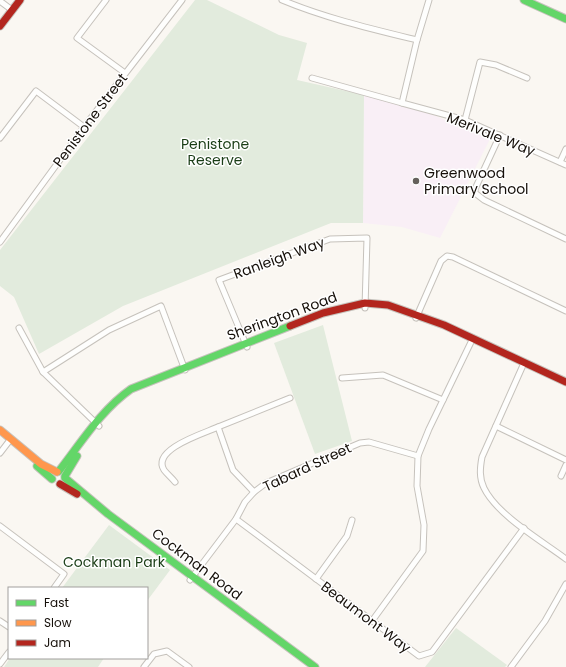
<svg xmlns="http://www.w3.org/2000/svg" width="566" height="667" font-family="Poppins,sans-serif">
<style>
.education{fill:#f9eff6}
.green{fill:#e2ebdd}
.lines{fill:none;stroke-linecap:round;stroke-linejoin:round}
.street-casing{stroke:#c6c2bc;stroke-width:7}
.fast-casing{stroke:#c6c2bc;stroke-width:9}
.slow-casing{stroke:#c6c2bc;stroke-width:9}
.jam-casing{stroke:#c6c2bc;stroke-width:9}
.street{stroke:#fefefd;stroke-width:5}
.fast{stroke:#63d668;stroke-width:7}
.slow{stroke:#ff974d;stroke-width:7}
.jam{stroke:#b3261e;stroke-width:7}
.poi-dot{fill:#65605b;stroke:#fff;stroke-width:1.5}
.labels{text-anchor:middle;stroke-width:3;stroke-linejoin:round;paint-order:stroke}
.street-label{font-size:14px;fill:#150f09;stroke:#fff}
.park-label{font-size:14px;fill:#1a3d16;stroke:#fff}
.poi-label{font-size:14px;fill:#150f09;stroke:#fff;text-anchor:start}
</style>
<rect width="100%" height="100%" fill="#faf7f2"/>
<polygon class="education" points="364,95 417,108 490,139 440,238 402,227 363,223"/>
<g class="green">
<polygon points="195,0 207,0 279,35 307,43 297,80 364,95 363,223 331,223 123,306 39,354 14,297 0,286 0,250"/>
<polygon points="323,325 352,441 315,454 274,343"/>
<polygon points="109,525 170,570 147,601 147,588 62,588"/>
<polygon points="456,628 507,665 505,667 425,667"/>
<polygon points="10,658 104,658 98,667 4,667"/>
</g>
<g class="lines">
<defs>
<g id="street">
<polyline points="106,0 77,38 125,73"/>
<path d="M282,0c43,18 90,29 135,40"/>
<polyline points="429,0 417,40 402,103 465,120 566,165"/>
<polyline points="0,1 12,10"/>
<polyline points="312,78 402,103"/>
<polyline points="465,120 480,62 496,65 527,78"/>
<polyline points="500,135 475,189 475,193 484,200 566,239"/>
<polyline points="0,138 36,91 84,127"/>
<polyline points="560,162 566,149"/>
<polyline points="0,242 84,127 182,0"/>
<polyline points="416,318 441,261 447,256 453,257 566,311"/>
<polyline points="19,328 43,372 99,426"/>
<polyline points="247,347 219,280 330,239 367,238 365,308"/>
<path d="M524,363l-42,94c-2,11 -3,21 2,31 13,27 58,53 82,71"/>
<polyline points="43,372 109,330 161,306 185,370"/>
<polyline points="342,378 383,375 443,400"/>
<polyline points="496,426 566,460"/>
<polyline points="0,453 10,440"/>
<polyline points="561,476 566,465"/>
<path d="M175,482c-3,-4 -8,-8 -11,-12 -13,-21 41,-37 54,-43"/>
<polyline points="254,492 233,470 218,427 290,398"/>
<polyline points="236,519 419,656 432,652 524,528"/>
<polyline points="0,526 64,574 54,588"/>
<polyline points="316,579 347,536 352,520"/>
<polyline points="190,580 236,519 245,502 254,492 266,483 360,443 369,442 418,456"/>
<polyline points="0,621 9,627"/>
<polyline points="372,621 423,551 424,525 417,486 418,456 429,429 473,338"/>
<polyline points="0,664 9,652"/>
<polyline points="144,667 154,654 167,651 189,667"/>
<polyline points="511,667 545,621 566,584"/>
</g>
<g id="fast">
<polyline points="524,0 566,19"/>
<polyline points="37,466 52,479"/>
<path d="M59,471c22,-28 42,-61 72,-82l159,-63"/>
<polyline points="65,476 77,456"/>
<polyline points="65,478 108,514 315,667"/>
</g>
<polyline id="slow" points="0,430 41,464 57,472"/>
<g id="jam">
<polyline points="0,26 20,0"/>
<polyline points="290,326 323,313 365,303 388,305 444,325 566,382"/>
<polyline points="60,484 77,494"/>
</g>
</defs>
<use href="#street" class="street-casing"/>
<use href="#fast" class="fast-casing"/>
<use href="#slow" class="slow-casing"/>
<use href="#jam" class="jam-casing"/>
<use href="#street" class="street"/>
<use href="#fast" class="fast"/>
<use href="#slow" class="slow"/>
<use href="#jam" class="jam"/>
</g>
<circle class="poi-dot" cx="416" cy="181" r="4"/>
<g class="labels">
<g class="street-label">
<text transform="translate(90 120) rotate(-53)" y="5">Penistone Street</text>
<text transform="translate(491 134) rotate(22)" y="5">Merivale Way</text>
<text transform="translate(279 258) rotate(-20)" y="5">Ranleigh Way</text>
<text transform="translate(282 316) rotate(-20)" y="5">Sherington Road</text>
<text transform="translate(307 467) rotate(-25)" y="5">Tabard Street</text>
<text transform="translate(197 564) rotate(37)" y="5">Cockman Road</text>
<text transform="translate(366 617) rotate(37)" y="5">Beaumont Way</text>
</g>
<g class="park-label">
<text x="215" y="149">Penistone<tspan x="215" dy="16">Reserve</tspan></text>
<text x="114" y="567">Cockman Park</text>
</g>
<g class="poi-label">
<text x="424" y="178">Greenwood<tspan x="424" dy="16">Primary School</tspan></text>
</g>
</g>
<rect x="8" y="587" width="140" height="72" fill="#ffffff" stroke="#a19f9d"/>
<rect x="16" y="600" width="20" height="6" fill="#63d668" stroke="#a19f9d"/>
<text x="44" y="607" font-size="12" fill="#150f09">Fast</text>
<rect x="16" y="620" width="20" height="6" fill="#ff974d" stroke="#a19f9d"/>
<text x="44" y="627" font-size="12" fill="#150f09">Slow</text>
<rect x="16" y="640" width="20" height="6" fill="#b3261e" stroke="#a19f9d"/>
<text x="44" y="647" font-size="12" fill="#150f09">Jam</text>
</svg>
